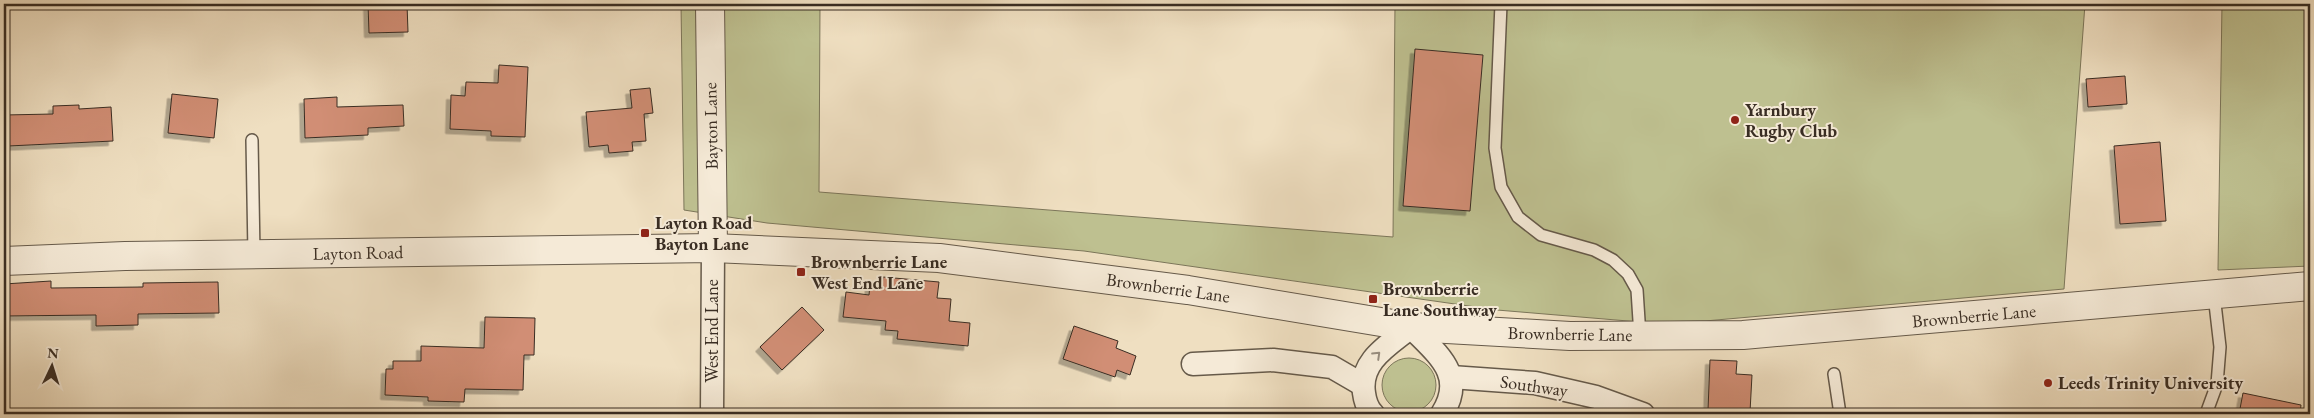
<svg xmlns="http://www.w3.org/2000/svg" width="2314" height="418" font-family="'EB Garamond',serif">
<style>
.green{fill:#bec090;stroke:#7c765a}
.building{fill:#d18e75;stroke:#392d23;filter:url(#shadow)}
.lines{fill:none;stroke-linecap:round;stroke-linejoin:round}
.service-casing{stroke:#665a4a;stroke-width:14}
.minor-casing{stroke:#665a4a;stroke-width:25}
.tertiary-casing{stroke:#665a4a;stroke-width:30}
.service{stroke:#f5ead7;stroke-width:11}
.minor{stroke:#f5ead7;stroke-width:22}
.tertiary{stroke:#f5ead7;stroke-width:28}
.oneway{stroke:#978c7d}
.poi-dot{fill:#8f2418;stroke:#f5ead7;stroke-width:2}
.labels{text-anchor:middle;stroke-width:4;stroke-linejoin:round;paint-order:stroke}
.poi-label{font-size:18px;font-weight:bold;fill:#392d23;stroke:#f5ead7;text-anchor:start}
.street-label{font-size:18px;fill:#392d23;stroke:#f5ead7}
</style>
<defs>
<filter id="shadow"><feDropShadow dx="-4.5" dy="4.5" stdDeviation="0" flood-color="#0004"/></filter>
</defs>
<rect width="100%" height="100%" fill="#efdfc1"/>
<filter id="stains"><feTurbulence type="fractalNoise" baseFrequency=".004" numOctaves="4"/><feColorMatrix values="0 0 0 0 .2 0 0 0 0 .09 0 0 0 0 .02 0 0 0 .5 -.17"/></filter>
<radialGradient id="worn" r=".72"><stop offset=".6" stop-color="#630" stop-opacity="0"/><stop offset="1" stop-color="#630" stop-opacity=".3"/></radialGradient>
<g class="green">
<polygon points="681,4 820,4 819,192 1393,237 1395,4 2085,4 2064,289 1705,321 1640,322 1497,310 1084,251 767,223 684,210"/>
<polygon points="2222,4 2310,4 2310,266 2218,270"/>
<circle cx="1409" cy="385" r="27"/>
</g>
<g class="building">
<polygon points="368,4 407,4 408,32 369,33"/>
<polygon points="1415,49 1483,55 1470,211 1403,206"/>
<polygon points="499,65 528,67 525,137 491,136 491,131 450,129 451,95 465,96 466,82 498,83"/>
<polygon points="2125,76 2127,104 2088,107 2086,79"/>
<polygon points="650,88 653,113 644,114 646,141 632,142 633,151 609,153 608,145 589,147 586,112 632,108 630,90"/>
<polygon points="172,94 218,99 214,138 168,133"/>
<polygon points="337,97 337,107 403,105 404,126 368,128 368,135 305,138 304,99"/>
<polygon points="79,105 79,109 111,107 113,141 8,146 8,144 4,144 4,115 53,114 53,106"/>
<polygon points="2160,142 2166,221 2120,224 2114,146"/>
<polygon points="883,277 939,282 937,298 951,299 949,321 970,323 968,346 897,339 898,331 885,330 886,321 843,317 846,292 869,295 870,284 882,285"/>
<polygon points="51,281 51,288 143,287 143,283 218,282 219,313 138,314 138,325 96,326 96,315 4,316 4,284"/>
<polygon points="802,307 824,330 782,370 760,347"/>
<polygon points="485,317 535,318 534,355 524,355 523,390 465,389 464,402 428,401 428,397 385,395 386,369 393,369 393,361 421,361 421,346 484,348"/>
<polygon points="1074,326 1118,341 1116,348 1136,356 1130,375 1117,370 1115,377 1063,359"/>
<polygon points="1710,360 1737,361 1736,374 1752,375 1750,412 1708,410"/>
<polygon points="2243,393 2301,405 2300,414 2239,414"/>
</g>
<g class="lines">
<defs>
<g id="service">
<polyline points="1501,4 1495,148 1501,187 1518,217 1541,235 1594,250 1613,260 1628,274 1637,290 1640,336"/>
<polyline points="252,140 254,254"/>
<polyline points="1834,374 1840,414"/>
<polyline points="2206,414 2217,384 2220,347 2214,295"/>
</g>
<g id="minor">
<polyline points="1193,364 1273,360 1332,367 1363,385"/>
<polyline points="1451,377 1535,383 1596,397 1643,414"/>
<polyline points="712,414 713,248"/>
<path d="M1373,414c-5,-5 -8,-13 -9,-21 -5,-32 25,-48 47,-66 26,27 56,48 31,87"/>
</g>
<g id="tertiary">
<polyline points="710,4 713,248"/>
<polyline points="4,261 125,256 713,248 939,258 1188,290 1411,327 1570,336 1743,335 2310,286"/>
</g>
</defs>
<use href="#service" class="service-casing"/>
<use href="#minor" class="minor-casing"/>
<use href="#tertiary" class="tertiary-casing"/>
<use href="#service" class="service"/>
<use href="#minor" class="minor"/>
<use href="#tertiary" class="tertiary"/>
</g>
<defs><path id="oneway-chevron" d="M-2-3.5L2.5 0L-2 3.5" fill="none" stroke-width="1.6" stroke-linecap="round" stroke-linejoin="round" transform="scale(1.25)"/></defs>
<use class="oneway" href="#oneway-chevron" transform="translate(1377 355) rotate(-44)"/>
<g class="poi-dot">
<circle cx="1735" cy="120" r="5"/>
<rect x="640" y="228" width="10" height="10" rx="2.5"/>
<rect x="796" y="267" width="10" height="10" rx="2.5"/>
<rect x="1368" y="294" width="10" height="10" rx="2.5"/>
<circle cx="2048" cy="383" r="5"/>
</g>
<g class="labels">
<g class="poi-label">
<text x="1745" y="116">Yarnbury<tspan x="1745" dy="21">Rugby Club</tspan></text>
<text x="655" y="229">Layton Road<tspan x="655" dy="21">Bayton Lane</tspan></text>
<text x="811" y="268">Brownberrie Lane<tspan x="811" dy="21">West End Lane</tspan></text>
<text x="1383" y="295">Brownberrie<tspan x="1383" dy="21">Lane Southway</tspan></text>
<text x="2058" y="389">Leeds Trinity University</text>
</g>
<g class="street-label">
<text transform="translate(711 126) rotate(-91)" y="6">Bayton Lane</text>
<text transform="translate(358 253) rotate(-1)" y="6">Layton Road</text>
<text transform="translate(1168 288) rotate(8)" y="6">Brownberrie Lane</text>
<text transform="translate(1974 316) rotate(-5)" y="6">Brownberrie Lane</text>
<text transform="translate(712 331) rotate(-90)" y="6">West End Lane</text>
<text transform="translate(1570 334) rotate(1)" y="6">Brownberrie Lane</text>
<text transform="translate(1534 386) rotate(8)" y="6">Southway</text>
</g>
</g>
<rect width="2314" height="418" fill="none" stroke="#efdfc1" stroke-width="20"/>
<rect x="5" y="5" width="2304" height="408" fill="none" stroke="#392d23" stroke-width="2.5"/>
<rect x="10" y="10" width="2294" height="398" fill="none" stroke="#392d23"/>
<g transform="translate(52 366) rotate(4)" stroke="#f5ead7" stroke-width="4" paint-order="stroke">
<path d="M0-4L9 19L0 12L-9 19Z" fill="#392d23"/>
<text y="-8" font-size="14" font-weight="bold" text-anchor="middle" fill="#392d23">N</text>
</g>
<rect width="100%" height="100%" filter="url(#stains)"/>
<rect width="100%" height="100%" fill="url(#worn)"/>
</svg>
